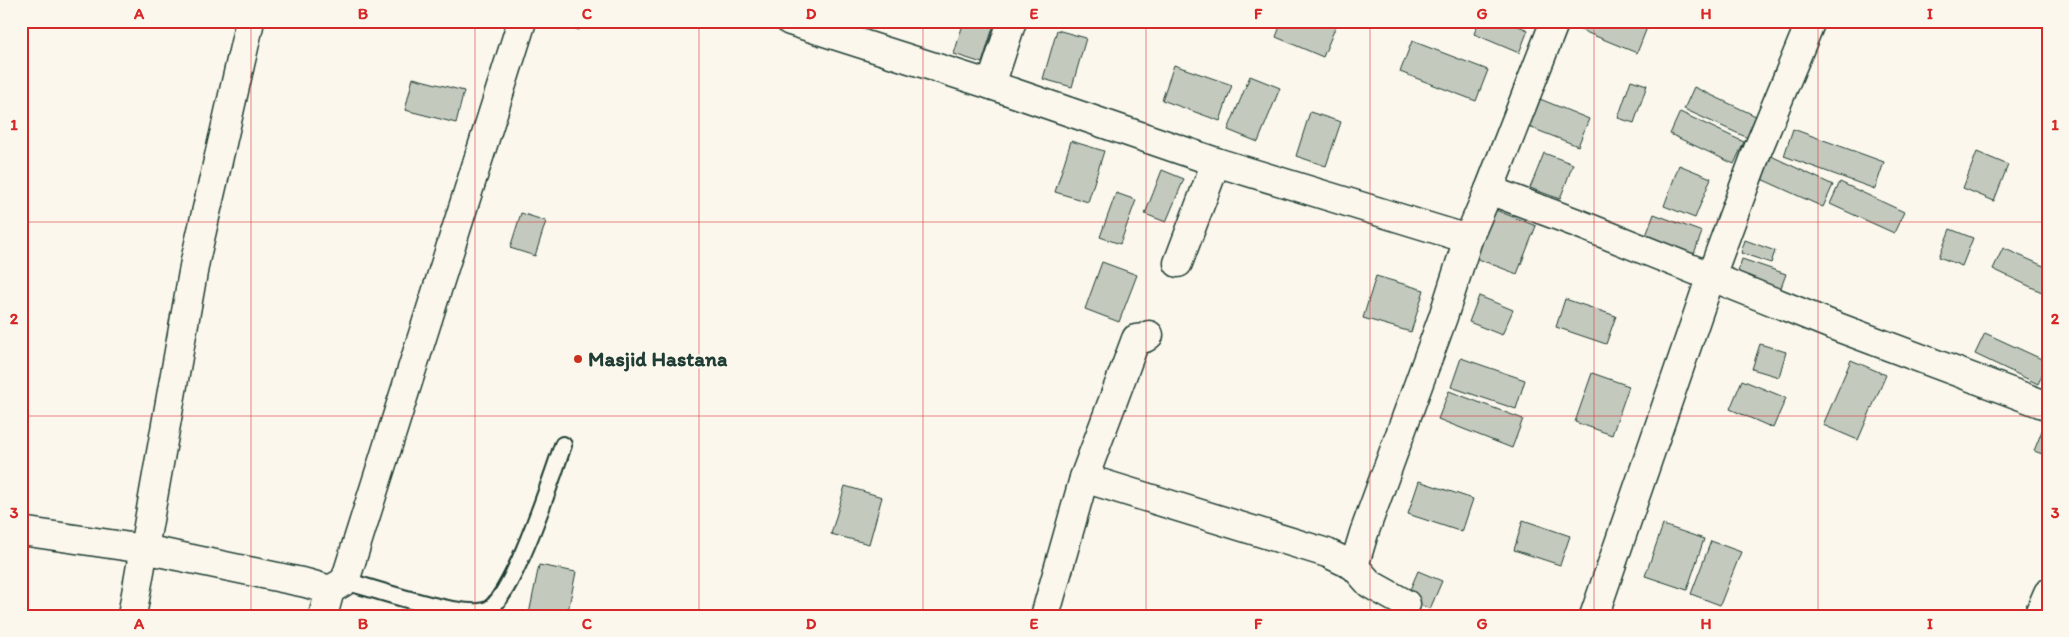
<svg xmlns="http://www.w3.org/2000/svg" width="2069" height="637" font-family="Itim,sans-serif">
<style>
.building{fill:#c4c9be;stroke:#1f3d34}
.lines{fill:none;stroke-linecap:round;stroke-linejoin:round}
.lane-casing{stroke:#1f3d34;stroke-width:20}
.street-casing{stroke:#1f3d34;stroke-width:31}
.secondary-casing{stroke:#1f3d34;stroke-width:31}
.lane{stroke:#fbf7ec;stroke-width:16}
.street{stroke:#fbf7ec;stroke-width:28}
.secondary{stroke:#fbf7ec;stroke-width:28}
.grid{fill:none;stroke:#d62828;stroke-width:1;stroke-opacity:0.55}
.poi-dot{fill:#c8321e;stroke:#fbf7ec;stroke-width:2}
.labels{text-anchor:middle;stroke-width:4;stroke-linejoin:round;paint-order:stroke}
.poi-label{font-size:21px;font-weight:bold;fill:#1f3d34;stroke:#fbf7ec;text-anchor:start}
.neatline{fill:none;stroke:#d62828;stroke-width:2}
.grid-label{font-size:16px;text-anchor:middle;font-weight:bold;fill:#d62828}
</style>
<rect width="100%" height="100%" fill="#fbf7ec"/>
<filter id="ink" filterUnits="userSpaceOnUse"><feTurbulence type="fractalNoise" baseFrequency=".02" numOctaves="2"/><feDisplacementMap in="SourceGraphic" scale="10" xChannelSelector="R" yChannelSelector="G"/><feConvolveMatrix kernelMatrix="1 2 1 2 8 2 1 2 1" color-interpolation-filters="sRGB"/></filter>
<g filter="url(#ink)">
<g class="building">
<polygon points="552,21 582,21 579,30"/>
<polygon points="831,21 850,21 848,26"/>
<polygon points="964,21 995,21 982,63 954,54"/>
<polygon points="1282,21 1338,21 1323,57 1276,37"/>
<polygon points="1479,21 1506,21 1528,30 1519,53 1474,34"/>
<polygon points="1581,21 1638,21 1648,25 1637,53 1578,29"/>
<polygon points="1057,30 1086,38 1072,87 1043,79"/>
<polygon points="1412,41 1488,70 1476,101 1400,72"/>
<polygon points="1174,65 1232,85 1220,121 1162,100"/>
<polygon points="1250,76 1280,88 1258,142 1228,130"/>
<polygon points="413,78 464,91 456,123 405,110"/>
<polygon points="1631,80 1647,85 1634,123 1618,118"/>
<polygon points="1694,87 1758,117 1748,138 1684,109"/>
<polygon points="1540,99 1589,119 1578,146 1529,127"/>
<polygon points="1310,112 1341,122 1326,166 1296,156"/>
<polygon points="1680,112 1744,142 1734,164 1670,134"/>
<polygon points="1793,129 1884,162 1875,189 1784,156"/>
<polygon points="1071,141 1104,151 1088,202 1055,192"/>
<polygon points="1977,152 2008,165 1994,201 1963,188"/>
<polygon points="1544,153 1573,164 1560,199 1530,188"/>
<polygon points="1769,155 1833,185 1823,207 1759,178"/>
<polygon points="1679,165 1711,178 1695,218 1664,206"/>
<polygon points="1162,170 1184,179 1166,222 1145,214"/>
<polygon points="1840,182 1904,212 1894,233 1830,204"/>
<polygon points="1116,193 1136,200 1120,244 1100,237"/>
<polygon points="1488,207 1536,226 1517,274 1468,255"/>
<polygon points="521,213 546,221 535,256 510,248"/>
<polygon points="1654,214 1702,232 1692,259 1644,241"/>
<polygon points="1950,229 1973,238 1962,266 1939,257"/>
<polygon points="1745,240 1775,251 1771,263 1741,253"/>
<polygon points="2003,248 2048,268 2048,295 1993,269"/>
<polygon points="1742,259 1786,274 1778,296 1735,281"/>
<polygon points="1102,262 1137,275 1119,322 1085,309"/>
<polygon points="1376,276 1424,290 1411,332 1363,318"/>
<polygon points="1479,296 1513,310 1502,335 1469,322"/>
<polygon points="1565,299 1616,316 1606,344 1556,327"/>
<polygon points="1985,333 2048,362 2038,384 1975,354"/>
<polygon points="1760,344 1786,352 1779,377 1752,369"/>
<polygon points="1461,358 1525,380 1516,409 1451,387"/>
<polygon points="1851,360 1886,375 1858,440 1823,425"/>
<polygon points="1592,373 1629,386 1612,435 1575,422"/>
<polygon points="1742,380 1786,398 1773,428 1730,409"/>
<polygon points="1449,391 1523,419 1512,448 1438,419"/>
<polygon points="2045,423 2048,424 2048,456 2034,451"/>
<polygon points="1419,481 1473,499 1462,532 1408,514"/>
<polygon points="845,486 882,497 869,544 831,534"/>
<polygon points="1523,520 1570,536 1560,565 1514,550"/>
<polygon points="1663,525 1704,539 1687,590 1645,576"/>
<polygon points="1711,541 1741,552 1720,605 1691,594"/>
<polygon points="539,565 576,572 567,616 529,614"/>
<polygon points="1418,571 1442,581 1430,609 1406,599"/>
</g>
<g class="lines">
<defs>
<path id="lane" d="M345,581c29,8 114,37 140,30 26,-7 68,-137 78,-166"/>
<g id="street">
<polyline points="790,21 991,85 1216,162 1468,239 1489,190 1577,223 1832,325 2048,406"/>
<polyline points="991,85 1012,21"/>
<polyline points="1489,190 1555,21"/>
<polyline points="1178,263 1216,162"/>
<polyline points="1084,478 1136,339 1145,338 1149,335"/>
<polyline points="1354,566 1370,584 1406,604"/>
<polyline points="330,590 345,581 522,21"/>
<polyline points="132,616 195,261 250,21"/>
<polyline points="1045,616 1084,478 1327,553 1354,566 1364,533 1443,317 1468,239"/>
<polyline points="1594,616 1711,276 1758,149 1811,21"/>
<polyline points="2038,616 2048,593"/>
</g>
<polyline id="secondary" points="21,531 144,549 306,583 330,590 323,616"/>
</defs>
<use href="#lane" class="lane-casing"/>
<use href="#street" class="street-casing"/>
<use href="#secondary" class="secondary-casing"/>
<use href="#lane" class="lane"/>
<use href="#street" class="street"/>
<use href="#secondary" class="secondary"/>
</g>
</g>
<path class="grid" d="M251,21v595M475,21v595M699,21v595M923,21v595M1146,21v595M1370,21v595M1594,21v595M1818,21v595M21,222h2027M21,416h2027"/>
<circle class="poi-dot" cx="578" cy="359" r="5"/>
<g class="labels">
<g class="poi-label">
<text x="588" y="366">Masjid Hastana</text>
</g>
</g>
<rect width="2069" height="637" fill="none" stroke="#fbf7ec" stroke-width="55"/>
<rect x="28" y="28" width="2014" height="582" class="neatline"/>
<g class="grid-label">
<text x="139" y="19">A</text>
<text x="363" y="19">B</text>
<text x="587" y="19">C</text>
<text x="811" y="19">D</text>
<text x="1034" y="19">E</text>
<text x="1258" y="19">F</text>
<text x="1482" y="19">G</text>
<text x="1706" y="19">H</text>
<text x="1930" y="19">I</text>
<text x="14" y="130">1</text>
<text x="2055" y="130">1</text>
<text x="14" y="324">2</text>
<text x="2055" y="324">2</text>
<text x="14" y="518">3</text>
<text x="2055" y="518">3</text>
<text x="139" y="629">A</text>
<text x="363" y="629">B</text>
<text x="587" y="629">C</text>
<text x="811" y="629">D</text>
<text x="1034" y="629">E</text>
<text x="1258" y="629">F</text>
<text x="1482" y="629">G</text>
<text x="1706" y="629">H</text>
<text x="1930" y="629">I</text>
</g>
</svg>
